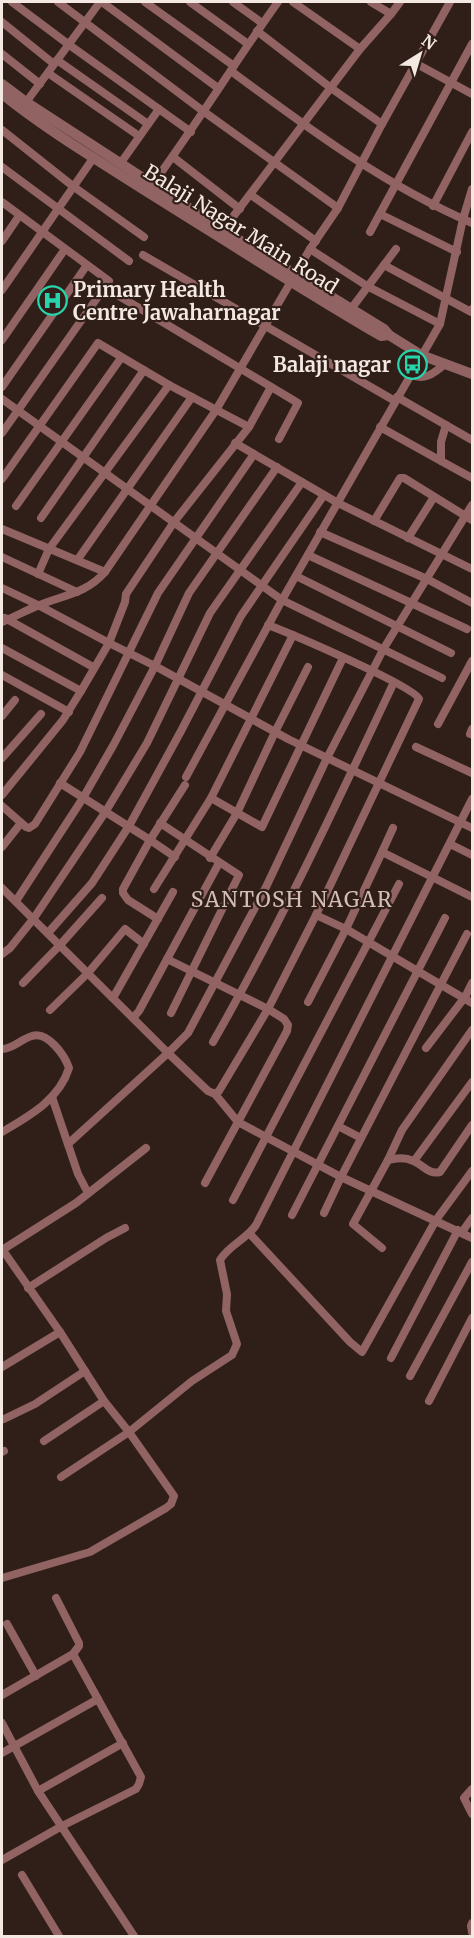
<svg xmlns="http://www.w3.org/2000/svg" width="474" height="1938" font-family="Merriweather,serif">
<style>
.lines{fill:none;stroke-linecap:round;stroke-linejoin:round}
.minor{stroke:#916362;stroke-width:8}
.tertiary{stroke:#916362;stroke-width:10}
.labels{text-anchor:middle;stroke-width:4.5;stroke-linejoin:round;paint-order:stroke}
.street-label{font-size:20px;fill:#f4e8e3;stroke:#301f18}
.poi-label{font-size:20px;font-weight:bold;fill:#f4e8e3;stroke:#301f18;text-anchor:start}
.neighbourhood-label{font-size:21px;letter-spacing:1.5px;fill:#d4beb4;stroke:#301f18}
</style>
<rect width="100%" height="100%" fill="#301f18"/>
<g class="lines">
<g class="minor">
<polyline points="12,2 68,44 191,132"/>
<polyline points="58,2 203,111 338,208"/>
<polyline points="102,2 218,88"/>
<polyline points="145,2 234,66"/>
<polyline points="190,2 248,44"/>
<polyline points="233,2 262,23"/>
<polyline points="293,2 360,49"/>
<polyline points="371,2 391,14 400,2"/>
<polyline points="2,22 54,64"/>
<polyline points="257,31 331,88 382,124"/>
<polyline points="2,54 40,84"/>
<polyline points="57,60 148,124"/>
<polyline points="415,63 472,94"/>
<path d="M231,71c77,57 153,114 241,152"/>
<polyline points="48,73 139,136"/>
<polyline points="24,105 100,2"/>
<polyline points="2,130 74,187 144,237"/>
<polyline points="173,157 240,209"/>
<polyline points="120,164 159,109"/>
<polyline points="2,167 129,261"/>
<path d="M152,185c44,-60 83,-123 126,-183"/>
<polyline points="251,195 316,241"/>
<polyline points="2,202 109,281 2,433"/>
<polyline points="433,206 472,132"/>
<polyline points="380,214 457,252"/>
<polyline points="223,230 360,49 391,14"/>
<polyline points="370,232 472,44"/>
<polyline points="2,241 19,216"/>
<polyline points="310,249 367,286 440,324"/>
<polyline points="143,255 395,401"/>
<polyline points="384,265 471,312 472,309"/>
<polyline points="104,287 298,403 279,439"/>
<polyline points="2,290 94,157"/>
<polyline points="351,309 396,249"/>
<polyline points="2,340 65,249"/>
<path d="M410,374c14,8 24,-1 35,-10"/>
<polyline points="2,387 87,265"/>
<polyline points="271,387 249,427 174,522 126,594 125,602 109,643 155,666 288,739 472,828"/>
<polyline points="397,397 472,440"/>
<polyline points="2,399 282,600 442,678"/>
<polyline points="446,425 441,442 441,461 472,478"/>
<polyline points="380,427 441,461"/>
<polyline points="235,443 338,503 472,569"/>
<polyline points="2,479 98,343 169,385 249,427"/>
<polyline points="16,506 121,358"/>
<polyline points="41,518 144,370"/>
<polyline points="374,521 400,478 404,478 472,520"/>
<polyline points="2,529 105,572"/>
<polyline points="320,532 427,579 472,603"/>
<polyline points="408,538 434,497"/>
<polyline points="308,555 467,629"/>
<polyline points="2,557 77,592"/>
<polyline points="78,559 192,397"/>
<polyline points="38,574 49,549 169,385"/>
<polyline points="296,576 451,653"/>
<polyline points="2,588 38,605 109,643 81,691"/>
<polyline points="5,618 93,667"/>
<path d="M2,622c12,-5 23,-11 35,-16 26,-11 49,-12 68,-34l111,-162 94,-161 28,-41 44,-84 68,-122"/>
<polyline points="2,648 81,691 63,720 2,795"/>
<polyline points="2,675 69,712"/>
<polyline points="2,716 15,700"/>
<polyline points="438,724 472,661"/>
<polyline points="470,734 472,729"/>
<polyline points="416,747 472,773"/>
<polyline points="2,758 41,714"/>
<polyline points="186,777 282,600 440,324 463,219 472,189"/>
<polyline points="60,783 150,840 185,785"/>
<polyline points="211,798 262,827 343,658"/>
<polyline points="2,806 26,827 29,828 35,824 80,752 158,593 254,454"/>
<polyline points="160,823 239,875 171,1013"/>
<polyline points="450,844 472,855"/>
<polyline points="2,847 21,823"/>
<polyline points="382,852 393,828"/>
<polyline points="210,858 237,813 275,732 308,667"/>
<polyline points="2,888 168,1053 208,1091 215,1094 238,1122 205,1183"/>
<polyline points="154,889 211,798 293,635"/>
<polyline points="16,901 83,798 114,744 155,666 189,593 277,467"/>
<polyline points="316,915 346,929 472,1003"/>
<polyline points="158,919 128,900 123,893 123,889 150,840 175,857"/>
<polyline points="48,933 92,883 129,826 181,731 241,616 324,495"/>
<polyline points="2,954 10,948 34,918 106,811 147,743 210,613 302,482"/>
<polyline points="167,959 268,1009 284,1019 288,1025 287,1031 238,1122 266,1137 399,884"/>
<polyline points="23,983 60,945 102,898"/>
<polyline points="113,998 173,892"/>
<polyline points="308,1002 346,929 382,852 472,897"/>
<polyline points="50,1010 88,973 125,929 144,944"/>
<polyline points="133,1018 139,1011 219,863"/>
<path d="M213,1042c67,-117 124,-239 181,-360"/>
<polyline points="426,1048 465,997 472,983"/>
<path d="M2,1049c11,0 19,-10 30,-13 16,-5 33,20 37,32 -10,32 -40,48 -67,64"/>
<path d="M215,1094l4,-3 49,-82 48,-94 103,-216c-5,-13 -130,-66 -151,-74"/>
<polyline points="52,1097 78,1174 88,1193"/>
<polyline points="338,1126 361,1138"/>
<polyline points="68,1144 168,1053 188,1033 266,887 327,758 384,648 472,505"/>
<polyline points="388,1160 402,1130 472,1030"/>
<polyline points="414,1161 472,1082"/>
<polyline points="233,1200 266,1137 341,1177 472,1238"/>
<polyline points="324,1213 341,1177 467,934"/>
<polyline points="292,1215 445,918"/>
<polyline points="462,1232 472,1218"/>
<polyline points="250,1234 350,1342 362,1352 436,1220 472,1171"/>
<path d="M382,1248l-29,-24 35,-64c8,-2 17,-3 25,1 11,4 15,14 27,11l32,-47"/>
<polyline points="2,1249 60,1332 104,1401 129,1432 174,1496 171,1504 166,1508 90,1552 2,1578"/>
<polyline points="2,1250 76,1203 146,1148"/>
<polyline points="28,1288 106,1238 125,1228"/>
<polyline points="391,1358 458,1230"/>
<polyline points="2,1367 60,1332"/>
<polyline points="410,1376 472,1262"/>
<polyline points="429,1401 472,1318"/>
<polyline points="4,1419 35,1404 85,1371"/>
<polyline points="44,1441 104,1401"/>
<polyline points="2,1452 4,1451"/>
<path d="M61,1477l68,-45 63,-51 40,-26 5,-11 -11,-33 1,-17 -7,-34c9,-15 27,-21 36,-35l216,-426"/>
<polyline points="7,1624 36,1676"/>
<polyline points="2,1695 73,1654 79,1646 79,1643 56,1598"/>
<polyline points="2,1723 38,1791 134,1936"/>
<polyline points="2,1753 98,1699"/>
<polyline points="472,1789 464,1798 472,1814"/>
<polyline points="38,1791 123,1743"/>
<polyline points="2,1860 62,1826 136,1789 139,1784 141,1777 73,1654"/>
<polyline points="22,1875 59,1936"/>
<polyline points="472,1923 471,1926 472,1932"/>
</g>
<g class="tertiary">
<polyline points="2,84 26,102 223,230 384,329 389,335"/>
<path d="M2,94c46,37 97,67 147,99 77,48 153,97 232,143l8,-1 32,20 51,19"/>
</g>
</g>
<defs>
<symbol id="hospital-ring" viewBox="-11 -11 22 22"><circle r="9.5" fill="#301f18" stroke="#27d5ad" stroke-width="1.5"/><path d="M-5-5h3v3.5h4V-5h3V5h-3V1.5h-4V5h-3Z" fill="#27d5ad"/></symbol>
<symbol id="bus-ring" viewBox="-11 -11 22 22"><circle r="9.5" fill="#301f18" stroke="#27d5ad" stroke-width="1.5"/><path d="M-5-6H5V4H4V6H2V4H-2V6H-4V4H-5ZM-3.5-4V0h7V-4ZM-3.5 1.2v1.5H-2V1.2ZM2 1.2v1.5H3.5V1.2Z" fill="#27d5ad"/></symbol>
</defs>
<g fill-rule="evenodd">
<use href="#hospital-ring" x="36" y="284" width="33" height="33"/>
<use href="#bus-ring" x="396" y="348" width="33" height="33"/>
</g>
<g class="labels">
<g class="street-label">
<text transform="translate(241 229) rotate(32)" y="7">Balaji Nagar Main Road</text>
</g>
<g class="poi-label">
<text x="73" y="297">Primary Health<tspan x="73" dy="23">Centre Jawaharnagar</tspan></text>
<text x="391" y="372" text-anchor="end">Balaji nagar</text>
</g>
<g class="neighbourhood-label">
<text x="292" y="907">SANTOSH NAGAR</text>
</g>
</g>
<rect width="474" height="1938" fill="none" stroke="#f4e8e3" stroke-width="6"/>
<g transform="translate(420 54) rotate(37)" stroke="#301f18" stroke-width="4.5" paint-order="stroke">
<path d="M0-4.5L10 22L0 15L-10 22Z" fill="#f4e8e3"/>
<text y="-9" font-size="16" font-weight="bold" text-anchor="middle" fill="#f4e8e3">N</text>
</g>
</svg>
